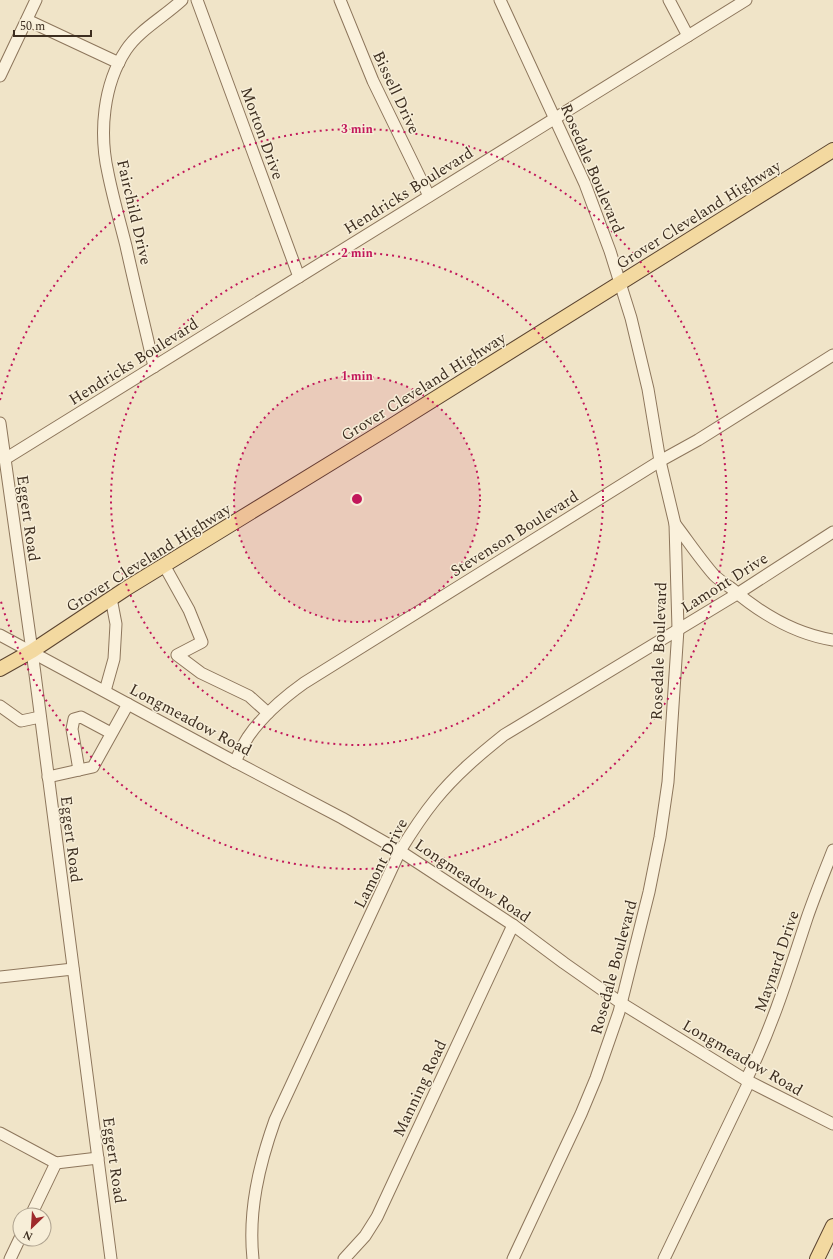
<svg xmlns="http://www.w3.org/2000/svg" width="833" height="1259" font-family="Spectral,serif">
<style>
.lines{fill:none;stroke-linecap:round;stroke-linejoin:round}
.minor-casing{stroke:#8d765c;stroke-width:13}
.major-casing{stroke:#5b4430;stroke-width:16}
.minor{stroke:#faf1dc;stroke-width:11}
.major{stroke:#f3d9a0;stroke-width:14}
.ring{fill:none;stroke:#c2185b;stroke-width:2;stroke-dasharray:2 4}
.labels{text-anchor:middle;stroke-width:3;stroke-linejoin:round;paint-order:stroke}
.street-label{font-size:16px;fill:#3d2e20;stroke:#f7eed8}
.centre{fill:#c2185b;stroke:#f7eed8;stroke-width:2}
.ring-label{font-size:12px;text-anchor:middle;font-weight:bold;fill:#c2185b;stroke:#f7eed8;stroke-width:3;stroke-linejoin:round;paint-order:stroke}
</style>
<rect width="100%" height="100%" fill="#f0e4c8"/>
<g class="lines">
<defs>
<g id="minor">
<polyline points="197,0 299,277"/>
<polyline points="340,0 373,81 429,196"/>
<polyline points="500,0 585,184 610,251 631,318 648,389 660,461 675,524 678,629 668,782 660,837 649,892 619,1012 596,1078 581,1114 513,1259"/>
<polyline points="669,0 688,36"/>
<polyline points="27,20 119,63"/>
<polyline points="0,76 36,0"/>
<path d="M154,367c-9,-40 -19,-80 -28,-121 -6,-24 -13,-48 -18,-73 -9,-40 -5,-88 18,-123 12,-19 39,-34 56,-50"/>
<polyline points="0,423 32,651 111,1259"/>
<polyline points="5,459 746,0"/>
<path d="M675,524c13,17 25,35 39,51 5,5 11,9 17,13 29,25 64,46 102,52"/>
<polyline points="164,565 189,610 202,642 177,655 201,673 249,696 268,713"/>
<polyline points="0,635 226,757 342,818 400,851 513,925 564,963 621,1003 746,1080 833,1124"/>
<polyline points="105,691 114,659 116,624 111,598"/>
<polyline points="0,706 21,721 40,717"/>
<path d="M235,762c4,-9 8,-17 13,-25 15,-22 35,-39 56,-54l356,-222 38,-21 135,-85"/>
<polyline points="79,770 72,729 74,719 81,717 111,733"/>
<polyline points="48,777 93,767 128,704"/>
<polyline points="0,977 73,969"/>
<path d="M746,1080c26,-52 43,-107 61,-162 8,-23 17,-45 26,-68"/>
<polyline points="0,1133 56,1163 98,1158"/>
<polyline points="31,1215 56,1163"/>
<polyline points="10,1259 20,1238"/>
<path d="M253,1259c-5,-48 6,-94 22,-139l125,-269c11,-18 22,-35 35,-51 20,-25 44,-45 69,-65l233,-141 96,-62"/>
<polyline points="344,1259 365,1236 377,1217 513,925"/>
<polyline points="664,1259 749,1082"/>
</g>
<g id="major">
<polyline points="0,669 32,651 127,588 388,428 833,150"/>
<polyline points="817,1259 833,1226"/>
</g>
</defs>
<use href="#minor" class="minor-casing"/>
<use href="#major" class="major-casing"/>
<use href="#minor" class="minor"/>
<use href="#major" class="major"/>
</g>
<circle cx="357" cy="499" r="123" fill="#c2185b" fill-opacity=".12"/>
<g class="ring">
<circle cx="357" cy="499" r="123"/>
<circle cx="357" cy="499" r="246"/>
<path d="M0 400A370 370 0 1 1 0 598"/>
</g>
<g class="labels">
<g class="street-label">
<text transform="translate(397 92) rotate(65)" y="6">Bissell Drive</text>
<text transform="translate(263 133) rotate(70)" y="6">Morton Drive</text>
<text transform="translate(593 168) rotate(67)" y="6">Rosedale Boulevard</text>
<text transform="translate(408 190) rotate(-32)" y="6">Hendricks Boulevard</text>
<text transform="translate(135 212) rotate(77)" y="6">Fairchild Drive</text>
<text transform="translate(698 214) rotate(-32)" y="6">Grover Cleveland Highway</text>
<text transform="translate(133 361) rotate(-32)" y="6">Hendricks Boulevard</text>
<text transform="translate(423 386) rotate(-32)" y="6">Grover Cleveland Highway</text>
<text transform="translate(29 518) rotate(82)" y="6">Eggert Road</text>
<text transform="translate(514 533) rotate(-32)" y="6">Stevenson Boulevard</text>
<text transform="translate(148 557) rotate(-32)" y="6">Grover Cleveland Highway</text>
<text transform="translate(724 582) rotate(-32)" y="6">Lamont Drive</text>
<text transform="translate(658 651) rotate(-88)" y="6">Rosedale Boulevard</text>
<text transform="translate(191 719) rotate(28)" y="6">Longmeadow Road</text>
<text transform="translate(72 839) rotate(83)" y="6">Eggert Road</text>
<text transform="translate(380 863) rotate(-63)" y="6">Lamont Drive</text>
<text transform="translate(473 880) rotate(34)" y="6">Longmeadow Road</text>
<text transform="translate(776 961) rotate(-71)" y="6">Maynard Drive</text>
<text transform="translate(613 967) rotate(-75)" y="6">Rosedale Boulevard</text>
<text transform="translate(743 1057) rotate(30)" y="6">Longmeadow Road</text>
<text transform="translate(419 1088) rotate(-65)" y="6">Manning Road</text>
<text transform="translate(115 1160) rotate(82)" y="6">Eggert Road</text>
</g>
</g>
<circle cx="357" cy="499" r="6" class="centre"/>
<g class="ring-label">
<text x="357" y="133">3 min</text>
<text x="357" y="257">2 min</text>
<text x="357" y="380">1 min</text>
</g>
<g transform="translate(32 1227) rotate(205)"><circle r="19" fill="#f7eed8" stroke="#ada18e"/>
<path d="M0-3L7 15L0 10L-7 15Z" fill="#9e2a2b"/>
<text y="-6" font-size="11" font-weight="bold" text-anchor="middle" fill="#3d2e20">N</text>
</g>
<path d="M14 30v6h77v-6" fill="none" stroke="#3d2e20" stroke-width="2"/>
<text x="20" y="30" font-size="12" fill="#3d2e20" stroke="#f7eed8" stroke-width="3" paint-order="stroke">50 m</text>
</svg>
